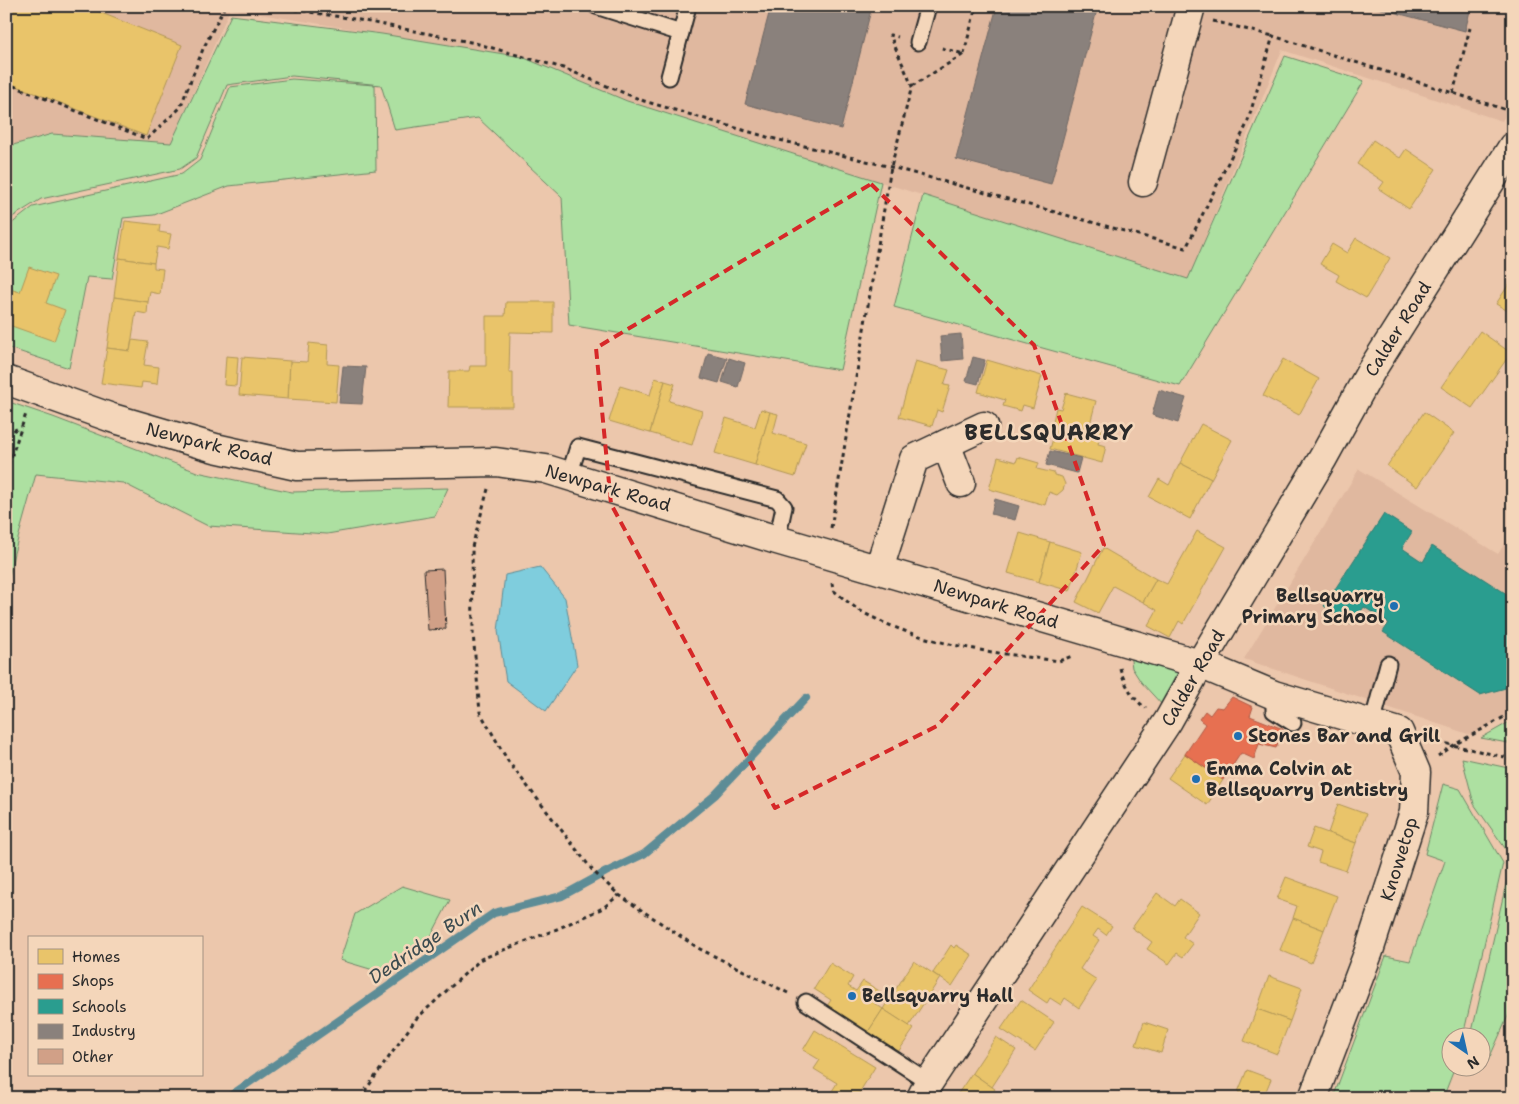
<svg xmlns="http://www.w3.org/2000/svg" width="1519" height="1104" font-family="'Shantell Sans',sans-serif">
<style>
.built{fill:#e0b89f}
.green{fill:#ade0a1;stroke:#6c8666}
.water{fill:#7fcddd;stroke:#5d8c96}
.homes{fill:#e9c46a;stroke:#b09657}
.shops{fill:#e76f51;stroke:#af5b46}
.schools{fill:#2a9d8f;stroke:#2a7b71}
.industry{fill:#8a817c;stroke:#6e6764}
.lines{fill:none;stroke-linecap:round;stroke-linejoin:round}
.stream{stroke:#5d8c96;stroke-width:8}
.building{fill:#d1a087;stroke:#2b2b2b}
.service-casing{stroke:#2b2b2b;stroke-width:19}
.minor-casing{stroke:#2b2b2b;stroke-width:31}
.path{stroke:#2b2b2b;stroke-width:3;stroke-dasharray:4 4;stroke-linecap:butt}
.service{stroke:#f4d6ba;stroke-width:15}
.minor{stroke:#f4d6ba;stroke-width:28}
.marked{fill:none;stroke:#d62828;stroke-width:4;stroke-dasharray:10 6;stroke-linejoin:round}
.poi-dot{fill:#1f6fb2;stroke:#f4d6ba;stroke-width:2}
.labels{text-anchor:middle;stroke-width:5;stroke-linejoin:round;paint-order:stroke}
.street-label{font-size:18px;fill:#2b2b2b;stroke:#f4d6ba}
.poi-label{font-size:18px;font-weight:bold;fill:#2b2b2b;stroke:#f4d6ba;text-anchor:start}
.water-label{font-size:19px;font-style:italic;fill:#3c4b4f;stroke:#f4d6ba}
.district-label{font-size:22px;font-weight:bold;letter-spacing:1px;fill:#2b2b2b;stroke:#f4d6ba}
</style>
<rect width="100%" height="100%" fill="#ecc7ac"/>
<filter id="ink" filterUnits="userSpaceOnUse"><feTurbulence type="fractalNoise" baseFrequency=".02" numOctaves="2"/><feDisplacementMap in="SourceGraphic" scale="10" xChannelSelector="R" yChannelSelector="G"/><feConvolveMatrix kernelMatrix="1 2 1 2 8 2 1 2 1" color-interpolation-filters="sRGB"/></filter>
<g filter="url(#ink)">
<g class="built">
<polygon points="6,6 1513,6 1513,103 1502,121 1282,50 1188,280 627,101 522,57 230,9 171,144 52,134 6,147"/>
<polygon points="1359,469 1498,554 1513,531 1513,711 1471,735 1244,659"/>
</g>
<g class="green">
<polygon points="231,15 382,34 522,57 627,101 881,182 840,370 569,325 562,197 478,118 395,130 381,85 292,76 227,85 196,158 180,169 41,199 6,221 6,147 52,134 171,143"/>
<polygon points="1285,56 1364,81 1180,386 894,307 923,195 1188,279"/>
<polygon points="292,79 375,85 376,170 229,186 154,215 123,218 112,279 87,277 69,368 6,347 6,228 33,207 182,174 200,160 230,87"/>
<polygon points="6,401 53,417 197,472 292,492 448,488 435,516 327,534 208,526 123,483 36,474 14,553 6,592"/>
<polygon points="1130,653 1185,672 1165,708 1141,682 1132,668"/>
<polygon points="1513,720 1513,744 1481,738"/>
<polygon points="1462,758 1513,769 1513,1005 1488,1061 1482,1061 1482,1036 1471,1036 1512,858 1474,804"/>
<polygon points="1443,784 1460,789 1503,863 1463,1036 1452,1036 1452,1066 1455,1067 1443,1098 1333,1098 1386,956 1410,961 1445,861 1425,854"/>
<polygon points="402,886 450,900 431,936 380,972 340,960 355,914"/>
</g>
<polygon class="water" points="540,567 565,598 577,665 546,711 506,681 498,631 505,575"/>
<g class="homes">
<polygon points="6,6 84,6 182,45 146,136 6,82"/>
<polygon points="1373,140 1400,158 1406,149 1436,169 1409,209 1379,189 1384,182 1357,164"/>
<polygon points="125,221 160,225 159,232 171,234 168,249 157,247 154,263 119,258"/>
<polygon points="1356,238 1390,258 1366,298 1336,281 1339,275 1320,264 1332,244 1347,253"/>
<polygon points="119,258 154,263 154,268 163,269 160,294 150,292 148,302 114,297"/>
<polygon points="29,267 56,276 46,303 65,310 54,341 6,324 6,288 20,292"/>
<polygon points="1513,278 1513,314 1496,304"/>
<polygon points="114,297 148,302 147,314 136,312 130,351 107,348"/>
<polygon points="506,302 553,302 553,333 510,332 509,372 513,372 513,407 448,407 449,371 469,371 470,366 486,366 486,316 505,316"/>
<polygon points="1480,331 1511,353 1472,408 1441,387"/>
<polygon points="132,340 148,342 144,365 159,367 157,384 142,382 141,388 101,383 107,348 130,351"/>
<polygon points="309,343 328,345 327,364 339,365 336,402 288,399 290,361 307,362"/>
<polygon points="226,356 238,357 236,386 224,385"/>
<polygon points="242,357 290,361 288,399 239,395"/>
<polygon points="1283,359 1319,379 1299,415 1263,396"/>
<polygon points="987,360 1042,376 1033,408 1023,405 1021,411 1003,406 1005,400 978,392"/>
<polygon points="915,361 949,370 944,385 950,386 942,412 937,410 932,426 899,417"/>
<polygon points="655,378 665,381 650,433 609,421 620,386 650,395"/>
<polygon points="665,381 675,384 669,401 702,411 692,445 650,433"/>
<polygon points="1066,393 1096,401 1090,424 1102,427 1098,444 1106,446 1102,463 1050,449 1055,431 1051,430 1056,408 1061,409"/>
<polygon points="761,409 770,412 755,465 715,453 726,418 755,427"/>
<polygon points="770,412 778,414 773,433 806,443 795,477 755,465"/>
<polygon points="1424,412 1454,433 1417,487 1387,466"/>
<polygon points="1201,424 1232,440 1211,479 1180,463"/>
<polygon points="998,457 1016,462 1018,457 1039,463 1037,469 1054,473 1054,475 1062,477 1065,484 1063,490 1057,495 1049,492 1045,505 989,489"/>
<polygon points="1180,463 1211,479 1190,519 1149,497 1159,479 1169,485"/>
<polygon points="1197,531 1226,547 1183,624 1179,621 1170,638 1148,626 1157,610 1143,602 1156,579 1167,584"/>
<polygon points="1020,533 1050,542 1039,582 1008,573"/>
<polygon points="1050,542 1082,552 1070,591 1039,582"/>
<polygon points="1103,548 1156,579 1143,602 1113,586 1098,613 1076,602"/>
<polygon points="1185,754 1223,780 1207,805 1168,778"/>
<polygon points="1338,804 1366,814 1356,843 1328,833"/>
<polygon points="1314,828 1356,843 1346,871 1318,862 1321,852 1307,847"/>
<polygon points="1286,877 1337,896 1324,930 1293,918 1297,906 1277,899"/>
<polygon points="1157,893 1175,906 1180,899 1199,913 1183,937 1193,944 1183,957 1177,953 1169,964 1147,949 1152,942 1132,928"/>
<polygon points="1082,907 1112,926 1106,935 1098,929 1093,936 1099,940 1080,969 1097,980 1079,1008 1065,998 1061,1005 1050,998 1047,1003 1028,990"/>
<polygon points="1293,918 1324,930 1311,963 1280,950"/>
<polygon points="951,945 954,948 956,945 972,955 952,986 933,973"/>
<polygon points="914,961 940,978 909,1026 883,1009"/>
<polygon points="830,963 853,977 848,986 856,991 863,981 881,992 874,1003 883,1009 868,1032 827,1006 831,1000 814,989"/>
<polygon points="1269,976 1302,988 1290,1021 1257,1009"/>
<polygon points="1021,1000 1054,1022 1035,1051 1001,1029"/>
<polygon points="883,1009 914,1029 898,1052 868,1032"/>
<polygon points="1257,1009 1290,1021 1277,1054 1244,1041"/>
<polygon points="1144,1022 1168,1030 1161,1053 1136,1045"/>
<polygon points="815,1030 875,1067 856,1098 831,1098 829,1096 837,1083 814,1069 820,1060 803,1050"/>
<polygon points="996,1037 1016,1050 992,1087 972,1073"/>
<polygon points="1247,1070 1271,1079 1263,1098 1251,1098 1238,1092"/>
<polygon points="972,1073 995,1089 989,1098 955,1098"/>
</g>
<polygon class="shops" points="1232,697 1253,707 1250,716 1283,729 1276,748 1259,744 1254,759 1241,753 1223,780 1185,754 1205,724 1199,719 1205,711 1210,715 1216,707 1223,708"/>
<polygon class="schools" points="1384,514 1412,532 1402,548 1423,562 1432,546 1513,598 1513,686 1480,695 1383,632 1389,623 1364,607 1352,624 1324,606"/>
<g class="industry">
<polygon points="771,6 872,6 841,129 745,104"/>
<polygon points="997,6 1098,6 1051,184 956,159"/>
<polygon points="1370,6 1472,6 1471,7 1465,31"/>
<polygon points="961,334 963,359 942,361 940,336"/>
<polygon points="708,353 727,358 719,383 701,378"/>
<polygon points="973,357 985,360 978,384 966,381"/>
<polygon points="729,358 745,363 738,387 722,382"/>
<polygon points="343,366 366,367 362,404 339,403"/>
<polygon points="1159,390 1186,398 1178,423 1152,415"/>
<polygon points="1050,451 1081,458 1077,473 1046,465"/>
<polygon points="995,499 1019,506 1015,520 991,514"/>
</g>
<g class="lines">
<polyline class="stream" points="227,1098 494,913 562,896 606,872 644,854 715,795 806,698"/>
</g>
<polygon class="building" points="443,569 446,629 428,630 424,570"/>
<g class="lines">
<defs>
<g id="service">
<polyline points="596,6 681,33"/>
<polyline points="918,42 928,6"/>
<polyline points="669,77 688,6"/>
<polyline points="569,476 578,447 777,499 784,507 777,540"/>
<polyline points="1274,695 1274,711 1293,723"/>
<polyline points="1372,724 1388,664"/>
<polyline points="806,1002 929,1082"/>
</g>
<g id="minor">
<polyline points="1143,182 1191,6"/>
<polyline points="6,380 112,418 215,448 297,466 496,462 546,469 777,540 1200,664 1274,695 1399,732 1416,772 1414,812 1369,951 1313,1098"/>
<polyline points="946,444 961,483"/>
<polyline points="879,569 914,459 984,426"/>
<polyline points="921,1098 929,1082 1168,721 1200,664 1323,458 1371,371 1513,146"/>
</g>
</defs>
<use href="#service" class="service-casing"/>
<use href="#minor" class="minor-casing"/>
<g class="path">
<polyline points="271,6 354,19 475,43 563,68 644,101 767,137 891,167 1186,248 1247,124 1273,36 1513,112"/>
<polyline points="1213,21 1273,36"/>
<polyline points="964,54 976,6"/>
<polyline points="6,83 147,139 180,108 203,49 225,6"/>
<polyline points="912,86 964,54 938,47"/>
<polyline points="1453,93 1470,28"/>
<polyline points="6,434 21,427"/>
<polyline points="6,472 26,414"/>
<polyline points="488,489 472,547 473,633 480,712 508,761 593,871 619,895 698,948 788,993"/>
<polyline points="831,528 891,167 912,86 890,35 898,37"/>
<path d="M832,583l1,7c10,8 20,17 31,23 62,33 126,39 195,48l13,-5"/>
<path d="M1120,668c4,15 13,32 26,40"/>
<polyline points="1431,740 1513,759"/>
<polyline points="1438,756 1454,745 1513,712"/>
<polyline points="360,1098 416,1019 481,959 557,929 603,908 619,895"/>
</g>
<use href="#service" class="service"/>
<use href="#minor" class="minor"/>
</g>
</g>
<path class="marked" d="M871,184l163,161 70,200 -167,181 -162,82 -164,-304 -15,-156z"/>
<g class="poi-dot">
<circle cx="1394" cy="606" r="5"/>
<circle cx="1238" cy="736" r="5"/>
<circle cx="1196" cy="779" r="5"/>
<circle cx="852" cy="996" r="5"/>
</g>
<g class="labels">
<g class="street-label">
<text transform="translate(1398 329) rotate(-58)" y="6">Calder Road</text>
<text transform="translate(209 444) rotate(14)" y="6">Newpark Road</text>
<text transform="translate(608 488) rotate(16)" y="6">Newpark Road</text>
<text transform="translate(996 604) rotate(17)" y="6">Newpark Road</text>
<text transform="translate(1193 678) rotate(-60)" y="6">Calder Road</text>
<text transform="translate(1399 859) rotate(-73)" y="6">Knowetop</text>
</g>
<g class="poi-label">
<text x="1384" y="602" text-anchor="end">Bellsquarry<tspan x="1384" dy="21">Primary School</tspan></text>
<text x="1248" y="742">Stones Bar and Grill</text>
<text x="1206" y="775">Emma Colvin at<tspan x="1206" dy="21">Bellsquarry Dentistry</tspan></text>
<text x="862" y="1002">Bellsquarry Hall</text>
</g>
<g class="water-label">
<text transform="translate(425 942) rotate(-34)" y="7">Dedridge Burn</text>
</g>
<g class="district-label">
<text x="1049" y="440">BELLSQUARRY</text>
</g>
</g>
<rect width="1519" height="1104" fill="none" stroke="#f4d6ba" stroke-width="25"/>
<rect x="12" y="12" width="1494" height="1079" fill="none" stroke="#2b2b2b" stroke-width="2" filter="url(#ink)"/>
<rect x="28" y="936" width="175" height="140" fill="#f4d6ba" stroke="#a49281"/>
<rect x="38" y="949" width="25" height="15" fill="#e9c46a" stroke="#a49281"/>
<text x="72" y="962" font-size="15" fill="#2b2b2b">Homes</text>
<rect x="38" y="974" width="25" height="15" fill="#e76f51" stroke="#a49281"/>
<text x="72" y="986" font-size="15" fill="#2b2b2b">Shops</text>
<rect x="38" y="999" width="25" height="15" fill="#2a9d8f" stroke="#a49281"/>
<text x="72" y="1012" font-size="15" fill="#2b2b2b">Schools</text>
<rect x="38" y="1024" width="25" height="15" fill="#8a817c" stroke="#a49281"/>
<text x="72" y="1036" font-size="15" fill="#2b2b2b">Industry</text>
<rect x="38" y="1049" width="25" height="15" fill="#d1a087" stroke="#a49281"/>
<text x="72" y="1062" font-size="15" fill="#2b2b2b">Other</text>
<g transform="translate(1466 1052) rotate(146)"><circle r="24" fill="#f4d6ba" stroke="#a49281"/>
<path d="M0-4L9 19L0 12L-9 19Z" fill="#1f6fb2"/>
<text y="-8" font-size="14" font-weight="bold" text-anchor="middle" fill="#2b2b2b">N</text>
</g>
</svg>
